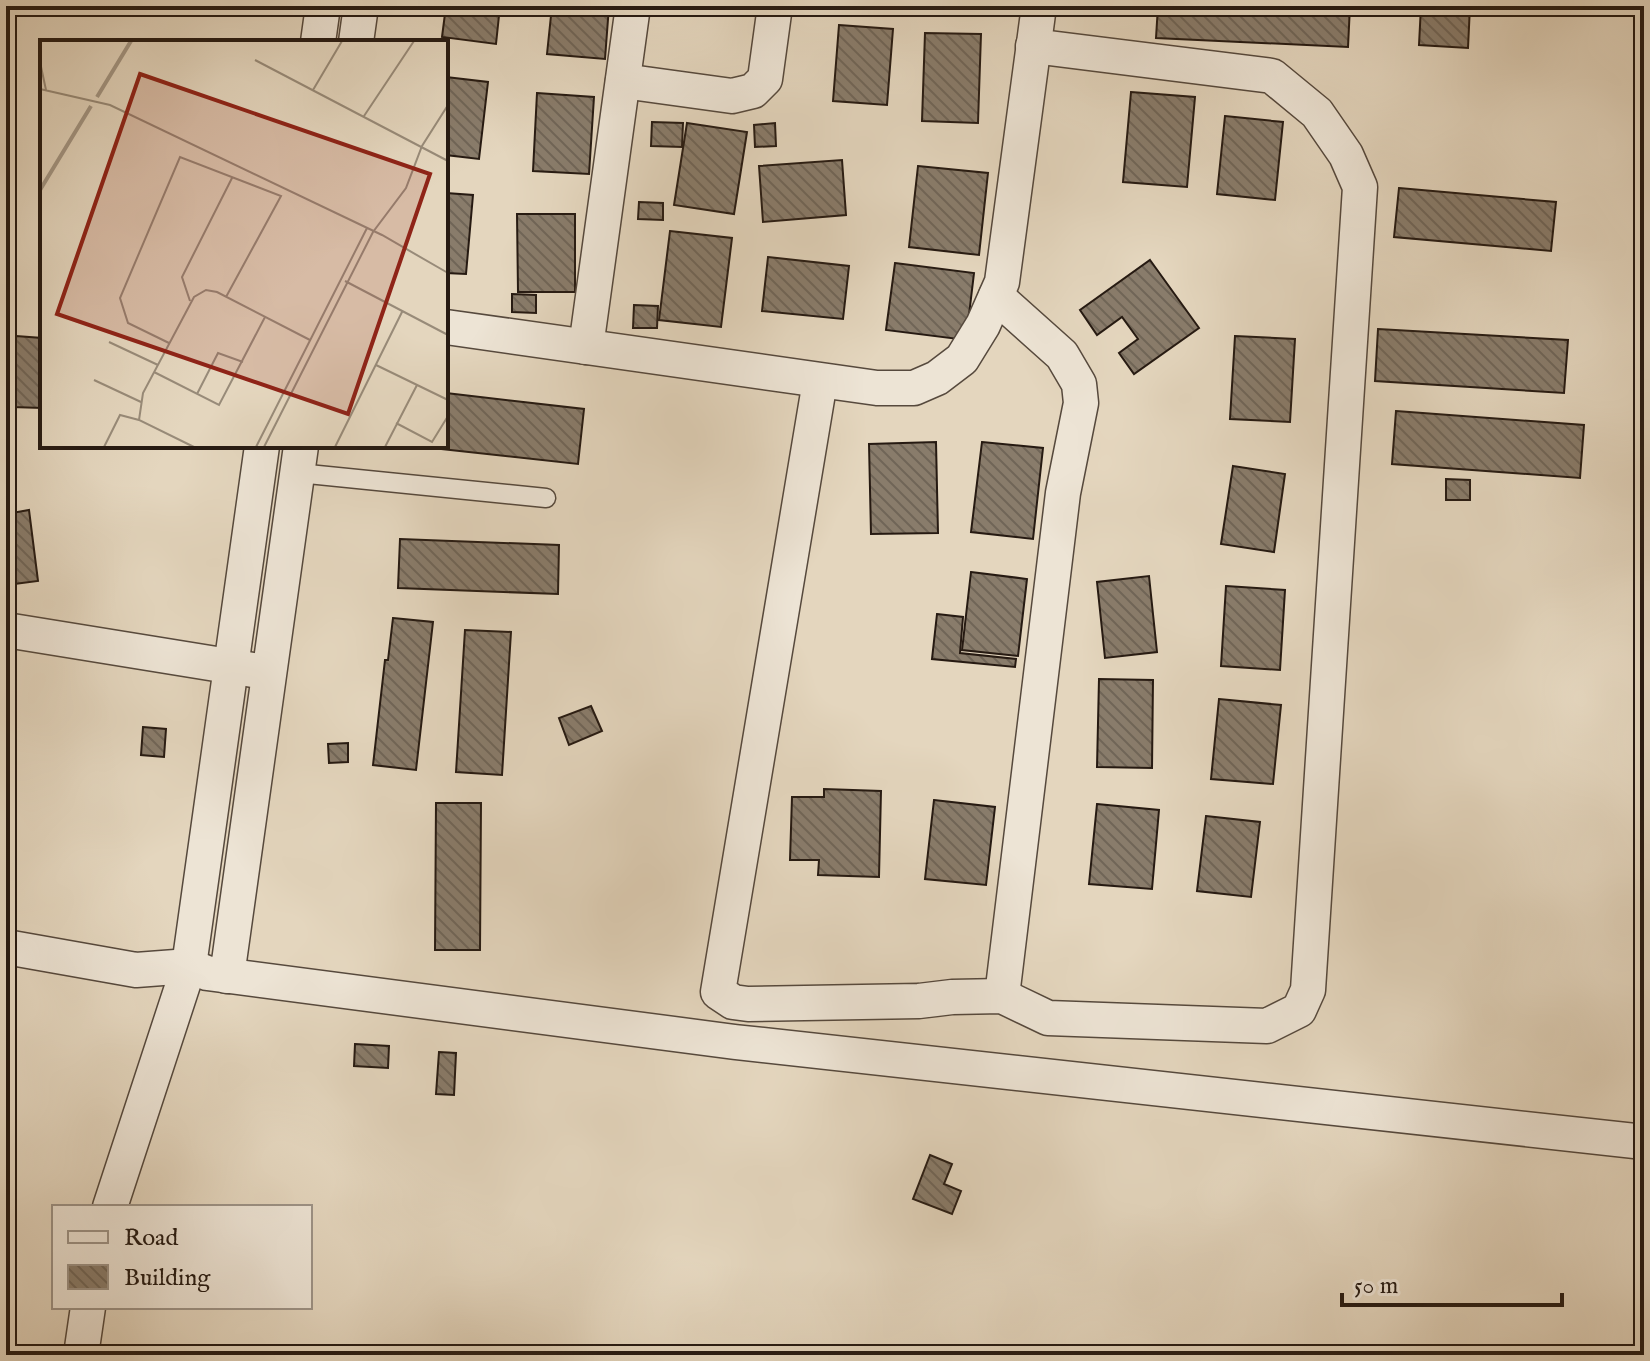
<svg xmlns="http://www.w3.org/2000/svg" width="1650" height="1361" font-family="'IM FELL English',serif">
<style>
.building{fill:url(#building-back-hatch);stroke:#261a12;stroke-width:2}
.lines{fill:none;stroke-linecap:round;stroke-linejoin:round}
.lane-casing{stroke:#56493d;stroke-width:21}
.street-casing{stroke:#56493d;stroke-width:37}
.lane{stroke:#ede4d5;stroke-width:18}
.street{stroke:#ede4d5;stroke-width:34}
.inset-river{fill:none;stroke:#a39684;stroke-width:4}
.inset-road{fill:none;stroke:#988b79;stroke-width:2}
.view{fill:#8f2418;fill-opacity:0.15;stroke:#8f2418;stroke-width:4}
.inset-edge{fill:none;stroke:#261a12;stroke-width:4}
</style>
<defs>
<pattern id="building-back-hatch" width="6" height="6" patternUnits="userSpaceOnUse" patternTransform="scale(2)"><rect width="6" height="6" fill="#897c6b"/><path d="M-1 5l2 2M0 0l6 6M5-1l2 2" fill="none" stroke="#706557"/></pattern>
</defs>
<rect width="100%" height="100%" fill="#e4d6be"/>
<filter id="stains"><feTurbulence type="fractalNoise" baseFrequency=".0025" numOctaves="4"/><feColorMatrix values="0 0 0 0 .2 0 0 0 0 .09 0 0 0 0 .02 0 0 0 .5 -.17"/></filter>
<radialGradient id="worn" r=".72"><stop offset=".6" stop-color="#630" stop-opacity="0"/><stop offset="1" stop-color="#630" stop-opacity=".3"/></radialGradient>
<g class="building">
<polygon points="212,6 272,6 271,16 212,11"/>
<polygon points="446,6 500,6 496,44 442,37"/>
<polygon points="552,6 609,6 605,59 547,54"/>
<polygon points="948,6 1010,6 1009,16 947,9"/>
<polygon points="1077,6 1108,6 1108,15 1076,12"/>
<polygon points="1158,6 1350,6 1348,47 1156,38"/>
<polygon points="1421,6 1470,6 1468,48 1419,45"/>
<polygon points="839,25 893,29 887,105 833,101"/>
<polygon points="925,33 981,34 978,123 922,121"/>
<polygon points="446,77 488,82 479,159 446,155"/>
<polygon points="1131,92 1195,97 1187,187 1123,182"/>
<polygon points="537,93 594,97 589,174 533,171"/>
<polygon points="1225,116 1283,122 1275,200 1217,194"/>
<polygon points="652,122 683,123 682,147 651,146"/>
<polygon points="687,123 747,132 734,214 674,205"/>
<polygon points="775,123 776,146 755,147 754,125"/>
<polygon points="842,160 846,215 763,222 759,166"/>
<polygon points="918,166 988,173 979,255 909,247"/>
<polygon points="1399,188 1556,202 1551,251 1394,237"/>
<polygon points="446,193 473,195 466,274 446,273"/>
<polygon points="639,202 663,203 663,220 638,219"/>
<polygon points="517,214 575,214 575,292 518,292"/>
<polygon points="670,231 732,238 721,327 659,320"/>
<polygon points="768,257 849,266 843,319 762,311"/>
<polygon points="1150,260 1199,328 1134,374 1119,353 1138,339 1122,317 1097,335 1080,310"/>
<polygon points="895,263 974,273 966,340 886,330"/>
<polygon points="512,294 536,295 536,313 512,312"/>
<polygon points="634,305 658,306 657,328 633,328"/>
<polygon points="1378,329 1568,340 1564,393 1375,381"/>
<polygon points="16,336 42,338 42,408 12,407"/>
<polygon points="1235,336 1295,339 1290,422 1230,419"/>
<polygon points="446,393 584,409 578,464 432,448 446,446"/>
<polygon points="1396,411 1584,425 1580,478 1392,464"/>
<polygon points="936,442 938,533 871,534 869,444"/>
<polygon points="982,442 1043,448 1033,539 971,532"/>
<polygon points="1233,466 1285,474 1274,552 1221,544"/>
<polygon points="1446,479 1470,480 1470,500 1446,500"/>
<polygon points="29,510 38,581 6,585 6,514"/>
<polygon points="400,539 559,545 558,594 398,588"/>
<polygon points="971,572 1027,579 1018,656 962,650"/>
<polygon points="1149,576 1157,652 1105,658 1097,582"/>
<polygon points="1226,586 1285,590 1280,670 1221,666"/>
<polygon points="937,614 963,617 960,653 1016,659 1015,667 932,659"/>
<polygon points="393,618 433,622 416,770 373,765 385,660 388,660"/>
<polygon points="465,630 511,632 502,775 456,772"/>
<polygon points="1099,679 1153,680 1152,768 1097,767"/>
<polygon points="1219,699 1281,705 1273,784 1211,779"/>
<polygon points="591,706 602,731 569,745 559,718"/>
<polygon points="143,727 166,729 164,757 141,755"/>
<polygon points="348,743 348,762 329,763 328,744"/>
<polygon points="824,789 881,791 879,877 818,875 819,860 790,860 792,797 824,797"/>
<polygon points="934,800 995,807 986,885 925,879"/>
<polygon points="436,803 481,803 480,950 435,950"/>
<polygon points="1097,804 1159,810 1152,889 1089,884"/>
<polygon points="1206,816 1260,822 1251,897 1197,891"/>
<polygon points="355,1044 389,1046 388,1068 354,1066"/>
<polygon points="439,1052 456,1053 454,1095 436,1094"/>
<polygon points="930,1155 952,1164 944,1184 961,1191 952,1214 913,1199"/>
</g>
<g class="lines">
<defs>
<polyline id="lane" points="298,473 546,498"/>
<g id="street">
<polyline points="318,42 323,6"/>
<polyline points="356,42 361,6"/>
<polyline points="623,81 732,96 753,91 765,79 775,6"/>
<polyline points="996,296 1062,355 1079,384 1081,403 1063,493 1002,996"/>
<polyline points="446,327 877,388 914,388 937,378 962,359 983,325 1002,282 1039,6"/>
<polyline points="586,347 633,6"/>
<polyline points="820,381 718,992 733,1002 748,1004 919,1001 952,997 1002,996 1048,1018 1267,1026 1299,1010 1308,990 1360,187 1346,155 1317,113 1272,76 1033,46"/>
<polyline points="6,630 253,670"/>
<polyline points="6,947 136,970 189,966 207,973 735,1042 1644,1142"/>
<polyline points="227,976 301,446"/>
<polyline points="110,1207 189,966 262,446"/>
<polyline points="81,1355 88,1307"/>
</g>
</defs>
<use href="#lane" class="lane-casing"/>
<use href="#street" class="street-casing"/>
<use href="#lane" class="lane"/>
<use href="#street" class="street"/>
</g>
<g transform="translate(40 40)">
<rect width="408" height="408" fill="#e4d6be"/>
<path class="inset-river" d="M57,57l34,-56M0,150l51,-84"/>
<path class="inset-road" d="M215,20l193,101M0,22l6,28M0,49l70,16 272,130 66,38M273,50l29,-49M324,76l50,-75M305,241l103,54M150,261l-8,-24 50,-99M69,302l49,23M129,303l-41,-20 -8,-25 60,-141 101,39 -55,101M336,325l72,35M114,332l65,33 46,-88M54,340l47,22M157,354l21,-41 25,9M356,383l36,19 16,-26M64,407l16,-32 19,5M154,407l-55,-27 4,-27 51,-96 12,-7 11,2 93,48M216,407l111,-219M224,407l109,-215 33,-44 16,-42 26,-41M295,407l67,-135M345,407l32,-62"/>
<path class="view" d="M100,34l290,100 -82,240 -291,-100z"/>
<rect width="408" height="408" class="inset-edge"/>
</g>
<rect width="1650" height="1361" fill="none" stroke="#e4d6be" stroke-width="32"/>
<rect x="8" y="8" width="1634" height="1345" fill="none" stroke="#261a12" stroke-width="4"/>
<rect x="16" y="16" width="1618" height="1329" fill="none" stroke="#261a12" stroke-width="2"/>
<rect x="52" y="1205" width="260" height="104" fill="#ede4d5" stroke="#9d9387" stroke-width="2"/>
<rect x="68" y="1231" width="40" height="12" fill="#ede4d5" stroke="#9d9387" stroke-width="2"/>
<text x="124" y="1245" font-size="24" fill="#261a12">Road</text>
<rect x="68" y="1265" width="40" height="24" fill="url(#building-back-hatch)" stroke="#9d9387" stroke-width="2"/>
<text x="124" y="1285" font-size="24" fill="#261a12">Building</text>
<path d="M1342 1293v12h220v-12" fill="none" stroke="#261a12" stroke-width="4"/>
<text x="1354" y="1293" font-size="24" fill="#261a12" stroke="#ede4d5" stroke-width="6" paint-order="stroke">50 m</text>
<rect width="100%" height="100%" filter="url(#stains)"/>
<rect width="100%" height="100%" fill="url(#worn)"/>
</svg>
